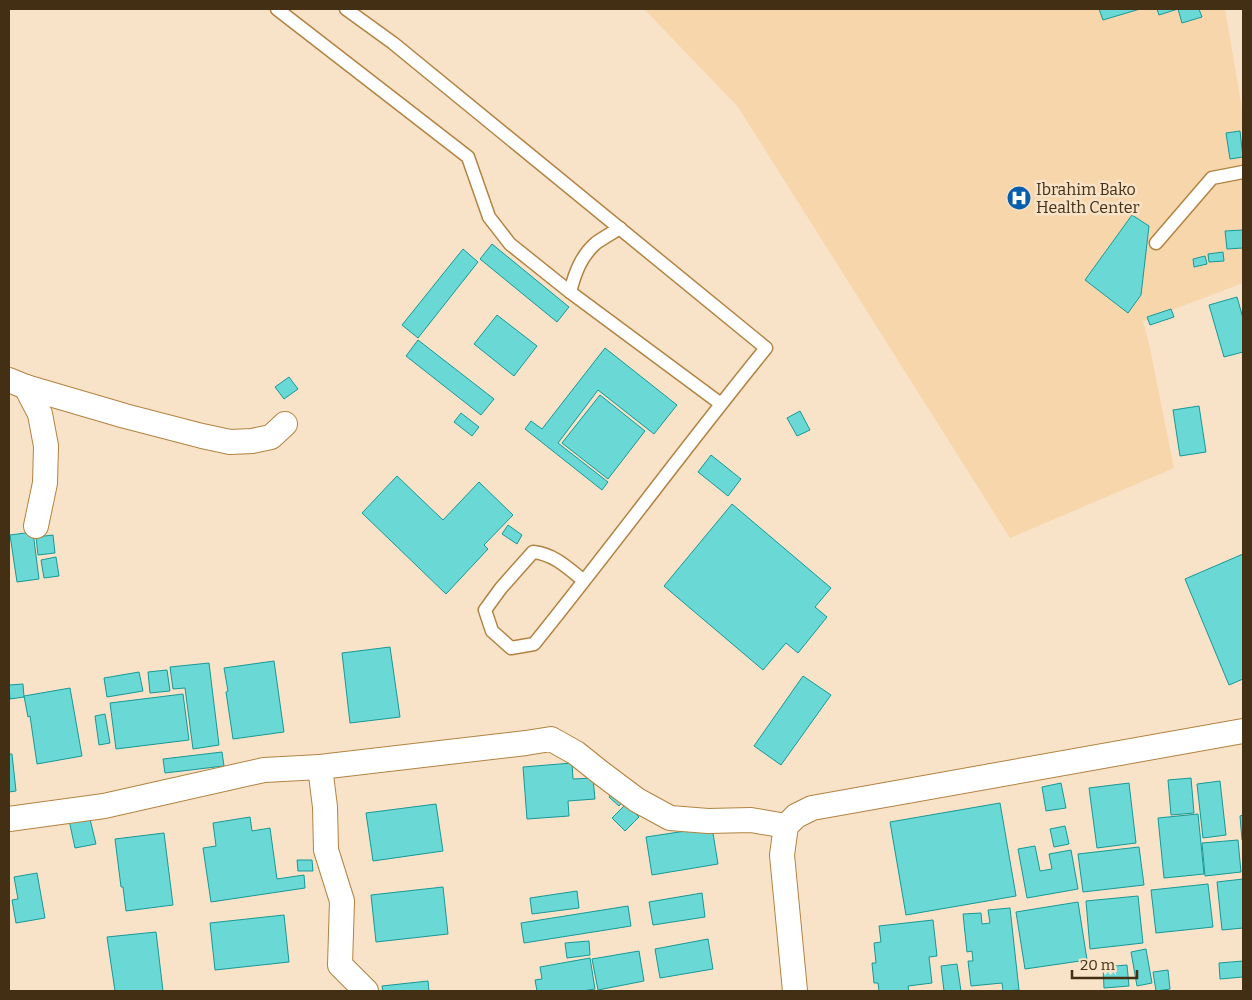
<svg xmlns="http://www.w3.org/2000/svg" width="1252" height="1000" font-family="Bitter,serif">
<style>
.built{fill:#f8d6ab}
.building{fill:#6ad9d5;stroke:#189896}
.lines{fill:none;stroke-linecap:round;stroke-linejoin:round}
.service-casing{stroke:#b28341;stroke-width:15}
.minor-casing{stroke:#b28341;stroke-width:26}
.service{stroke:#fff;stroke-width:12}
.minor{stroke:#fff;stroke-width:24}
.labels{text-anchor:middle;stroke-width:5;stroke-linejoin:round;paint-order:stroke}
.poi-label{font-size:16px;fill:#432f14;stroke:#f8e3c9;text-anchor:start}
</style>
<rect width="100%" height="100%" fill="#f8e3c9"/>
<polygon class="built" points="644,9 1225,9 1243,114 1243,283 1143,321 1150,348 1174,468 1010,538 738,107"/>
<g class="building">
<polygon points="1099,9 1140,9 1103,20"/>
<polygon points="1157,9 1199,9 1202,17 1182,23 1178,9 1159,15"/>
<polygon points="1240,131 1243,157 1230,159 1226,133"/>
<polygon points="1132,215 1149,226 1141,295 1128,313 1085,280"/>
<polygon points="1243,230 1243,248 1227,249 1225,231"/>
<polygon points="492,244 569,307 557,322 480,259"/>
<polygon points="463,249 478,262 418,338 402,325"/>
<polygon points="1223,252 1224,261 1209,262 1208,254"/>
<polygon points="1205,256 1207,264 1194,267 1193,259"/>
<polygon points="1237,297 1243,318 1243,352 1224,357 1209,305"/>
<polygon points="1171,309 1174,317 1150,325 1147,317"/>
<polygon points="497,315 537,346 514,376 474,344"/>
<polygon points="418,340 494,399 481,415 406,356"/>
<polygon points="605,348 677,405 654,434 598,390 558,443 608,482 602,490 525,429 531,421 542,429"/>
<polygon points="289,377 298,389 284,399 275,387"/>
<polygon points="600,395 645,431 608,479 562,443"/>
<polygon points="1199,406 1206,452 1180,456 1173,410"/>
<polygon points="800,411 810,430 797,436 787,418"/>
<polygon points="461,413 479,427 472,436 454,422"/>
<polygon points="711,455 741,479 728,496 698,472"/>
<polygon points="397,476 443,520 479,482 513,515 484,545 488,549 446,594 362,513"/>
<polygon points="732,504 831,588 815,607 827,617 798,653 786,643 763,670 664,586"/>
<polygon points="508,525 522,535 517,544 502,534"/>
<polygon points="33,532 39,579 17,582 10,535"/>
<polygon points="53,535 55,553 38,555 36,537"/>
<polygon points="1243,554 1243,679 1229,685 1185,579"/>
<polygon points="56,557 59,576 44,578 41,560"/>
<polygon points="390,647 400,717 350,723 342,653"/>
<polygon points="274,661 284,732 233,739 226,692 228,691 224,668"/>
<polygon points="209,663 219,745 193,749 185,688 173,689 170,667"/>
<polygon points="167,670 170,691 150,693 148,672"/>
<polygon points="139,672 143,691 107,697 104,678"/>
<polygon points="803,676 831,695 781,765 754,746"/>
<polygon points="23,684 24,697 10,699 9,685"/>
<polygon points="70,688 82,756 37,764 30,716 28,717 24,696"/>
<polygon points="183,694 189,740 116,749 110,703"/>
<polygon points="105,714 110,743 99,745 95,716"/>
<polygon points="222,752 224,766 165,773 163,759"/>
<polygon points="9,754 12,754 16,791 9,792"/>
<polygon points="572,763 573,779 593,778 595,799 568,801 569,816 527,819 523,767"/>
<polygon points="1191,778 1194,813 1171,815 1168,780"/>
<polygon points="1220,781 1226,835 1203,838 1197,784"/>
<polygon points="1061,783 1066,808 1046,811 1042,787"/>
<polygon points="1129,783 1136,843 1097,848 1089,788"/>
<polygon points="614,789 626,798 619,806 609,797"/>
<polygon points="1000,803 1016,896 906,915 890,822"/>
<polygon points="436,804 443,851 373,861 366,813"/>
<polygon points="626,804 639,817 625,831 612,818"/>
<polygon points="1198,814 1204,874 1164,878 1158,818"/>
<polygon points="89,815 96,844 75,848 69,820"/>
<polygon points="1243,815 1243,840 1242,840 1240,816"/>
<polygon points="250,817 252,831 270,828 277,879 304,875 305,888 211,902 203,848 216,846 213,823"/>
<polygon points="1065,826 1069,844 1054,847 1050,829"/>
<polygon points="712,827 718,864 652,875 646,837"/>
<polygon points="164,833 173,905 126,911 123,887 121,887 115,839"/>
<polygon points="1238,840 1241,872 1205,876 1202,843"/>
<polygon points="1035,846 1040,871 1052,869 1049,854 1071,850 1078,889 1027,898 1018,849"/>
<polygon points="1139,847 1144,885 1083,892 1078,854"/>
<polygon points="297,860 312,860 313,871 298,871"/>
<polygon points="37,873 45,918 16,923 12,900 18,899 14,877"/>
<polygon points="1243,879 1243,928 1222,930 1217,882"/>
<polygon points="1208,884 1213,927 1156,933 1151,890"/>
<polygon points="443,887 448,934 376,942 371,895"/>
<polygon points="577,891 579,908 532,914 530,898"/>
<polygon points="702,893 705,917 653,925 649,902"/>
<polygon points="1138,896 1143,943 1090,949 1086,901"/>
<polygon points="1078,902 1087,960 1025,969 1016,912"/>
<polygon points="628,906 631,926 524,943 521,923"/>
<polygon points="1010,908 1019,990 1003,991 1002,983 971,986 968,961 973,961 972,951 967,952 963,914 981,913 982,924 990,923 988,910"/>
<polygon points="284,915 289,962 215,970 210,923"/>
<polygon points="933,920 937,956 929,957 932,983 908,986 909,991 879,991 878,983 874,983 872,963 876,963 874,943 881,942 879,926"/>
<polygon points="156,932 163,991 115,991 107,937"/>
<polygon points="708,939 713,969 660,978 655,949"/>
<polygon points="589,941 590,955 567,958 565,943"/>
<polygon points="1146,949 1152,983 1137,986 1131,952"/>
<polygon points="639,951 644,981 598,990 592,959"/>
<polygon points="590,958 595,989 582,991 537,991 535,980 542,979 540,967"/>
<polygon points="1243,961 1243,977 1220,979 1219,963"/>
<polygon points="957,964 961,991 944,991 941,966"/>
<polygon points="1127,965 1129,986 1104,988 1103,967"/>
<polygon points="1168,970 1170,989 1156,991 1153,972"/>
<polygon points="428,981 429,991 383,991 382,986"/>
</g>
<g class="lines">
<defs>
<g id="service">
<polyline points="277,9 468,157 489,217 510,244 570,292 721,404"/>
<path d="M346,9l47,34 373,305c-79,97 -153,198 -232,296l-23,4 -19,-17 -7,-21 16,-22 32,-36c21,2 35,16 51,29"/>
<polyline points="1156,243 1212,178 1243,172"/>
<path d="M570,292c5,-19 11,-36 26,-49 7,-5 16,-10 24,-15"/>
</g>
<g id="minor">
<polyline points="9,380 26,387 125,416 202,436 230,442 252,441 271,437 285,424"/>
<polyline points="26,387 40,414 46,446 45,483 36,526"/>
<polyline points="320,767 325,807 326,850 342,901 340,965 366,991"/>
<polyline points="9,819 104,806 264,770 320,767 526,743 551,739 576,753 601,773 637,800 670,818 708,821 751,820 786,826"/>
<polyline points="795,991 782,855 786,826 796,816 812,808 1243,731"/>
</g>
</defs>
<use href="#service" class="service-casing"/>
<use href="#minor" class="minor-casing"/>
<use href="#service" class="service"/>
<use href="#minor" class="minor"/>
</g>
<defs>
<symbol id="hospital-disc" viewBox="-11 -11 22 22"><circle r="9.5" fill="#075eac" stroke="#f8e3c9"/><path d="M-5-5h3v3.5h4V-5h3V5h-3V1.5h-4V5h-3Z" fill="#fff"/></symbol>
</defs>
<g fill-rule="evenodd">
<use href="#hospital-disc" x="1005" y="184" width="28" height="28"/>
</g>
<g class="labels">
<g class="poi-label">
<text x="1036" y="195">Ibrahim Bako<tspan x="1036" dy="18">Health Center</tspan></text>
</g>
</g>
<rect width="1252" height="1000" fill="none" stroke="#432f14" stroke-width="20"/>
<path d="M1072 970v8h65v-8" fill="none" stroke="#432f14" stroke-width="2.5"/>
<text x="1080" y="970" font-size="15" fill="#432f14" stroke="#f8e3c9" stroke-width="4" paint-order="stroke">20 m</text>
</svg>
